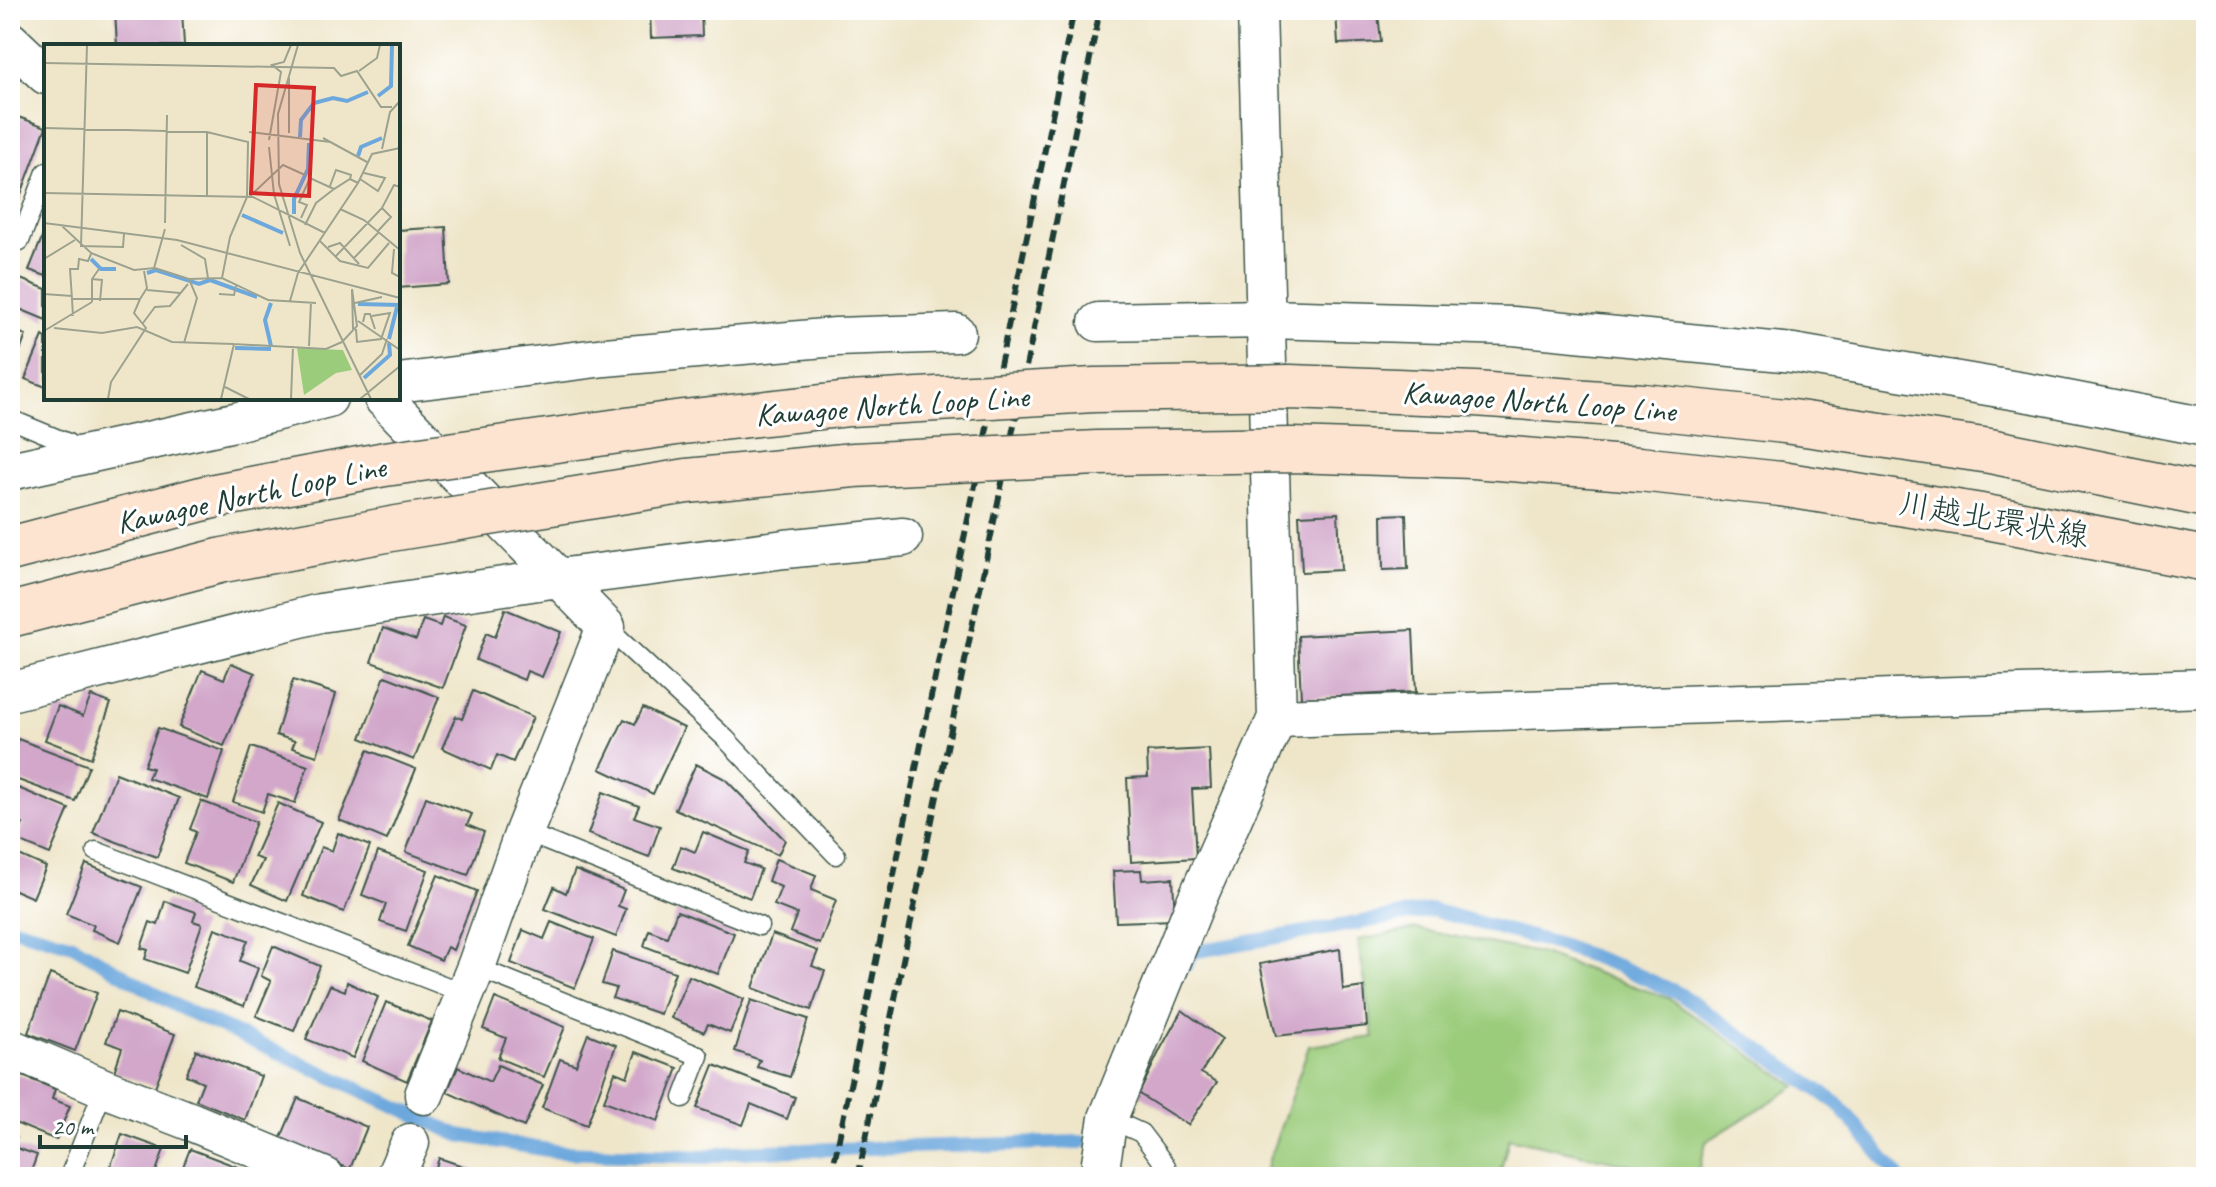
<svg xmlns="http://www.w3.org/2000/svg" width="2216" height="1187" font-family="Caveat,'Klee One',sans-serif">
<style>
.green{fill:#9bcc7c;stroke:#5d8458;stroke-width:2}
.lines{fill:none;stroke-linecap:round;stroke-linejoin:round}
.stream{stroke:#6da8dd;stroke-width:14}
.building{fill:#d2a7ca}
.lane-casing{stroke:#3e564a;stroke-width:21}
.street-casing{stroke:#3e564a;stroke-width:41}
.secondary-casing{stroke:#3e564a;stroke-width:47}
.lane{stroke:#fff;stroke-width:18}
.street{stroke:#fff;stroke-width:38}
.secondary{stroke:#fde4d1;stroke-width:44}
.rail{stroke:#1f3d34;stroke-width:6;stroke-dasharray:12 6;stroke-linecap:butt}
.secondary-bridge-casing{stroke:#3e564a;stroke-width:47;stroke-linecap:butt}
.secondary-bridge{stroke:#fde4d1;stroke-width:44}
.labels{text-anchor:middle;stroke-width:6;stroke-linejoin:round;paint-order:stroke}
.street-label{font-size:32px;fill:#1f3d34;stroke:#fff}
.inset-river{fill:none;stroke:#6da8dd;stroke-width:4}
.inset-road{fill:none;stroke:#9ca28e;stroke-width:2}
.view{fill:#d62828;fill-opacity:0.15;stroke:#d62828;stroke-width:4}
.inset-edge{fill:none;stroke:#1f3d34;stroke-width:4}
</style>
<rect width="100%" height="100%" fill="#fff"/>
<filter id="ink" filterUnits="userSpaceOnUse"><feTurbulence type="fractalNoise" baseFrequency=".0125" numOctaves="2"/><feDisplacementMap in="SourceGraphic" scale="16" xChannelSelector="R" yChannelSelector="G"/><feConvolveMatrix kernelMatrix="1 2 1 2 8 2 1 2 1" color-interpolation-filters="sRGB"/></filter>
<filter id="wash" filterUnits="userSpaceOnUse"><feTurbulence type="fractalNoise" baseFrequency=".006" numOctaves="4" result="noise"/><feDisplacementMap in="SourceGraphic" scale="32" xChannelSelector="R" yChannelSelector="G"/><feGaussianBlur stdDeviation="1.8" result="paint"/><feColorMatrix in="noise" values="0 0 0 0 0 0 0 0 0 0 0 0 0 0 0 0 0 1.4 0 .05"/><feComposite in="paint" operator="in"/></filter>
<g filter="url(#wash)">
<rect width="100%" height="100%" fill="#efe6ca"/>
<polygon class="green" points="1416,929 1539,953 1668,998 1796,1086 1706,1142 1698,1177 1685,1177 1509,1138 1499,1177 1284,1177 1265,1171 1309,1046 1374,1037 1358,940"/>
<g class="lines">
<g class="stream">
<polyline points="10,927 73,945 176,1006 459,1135 560,1152 706,1157 734,1152 1081,1142"/>
<polyline points="1186,965 1192,952 1432,910 1560,945 1618,966 1680,994 1838,1104 1899,1177"/>
</g>
</g>
<g id="blocks">
<g class="building">
<polygon points="115,10 182,10 184,46 117,46"/>
<polygon points="650,10 701,10 702,36 651,38"/>
<polygon points="1336,10 1395,10 1395,12 1378,13 1381,42 1338,44"/>
<polygon points="10,114 46,127 10,224"/>
<polygon points="446,227 449,284 398,288 398,230"/>
<polygon points="46,228 46,276 29,270"/>
<polygon points="10,275 46,289 46,320 10,305"/>
<polygon points="10,329 26,335 10,379"/>
<polygon points="43,336 46,338 46,387 25,379"/>
<polygon points="1338,513 1341,570 1302,572 1299,515"/>
<polygon points="1406,514 1408,569 1383,570 1382,515"/>
<polygon points="505,609 561,632 542,677 527,671 524,680 476,660 486,633 495,637"/>
<polygon points="443,617 466,625 443,688 371,662 383,628 416,640 423,620 440,626"/>
<polygon points="1413,630 1416,692 1301,698 1298,636"/>
<polygon points="231,663 255,673 224,746 179,727 202,670 224,679"/>
<polygon points="385,676 439,697 414,760 361,738"/>
<polygon points="293,680 336,694 317,756 292,748 295,741 276,735"/>
<polygon points="473,691 533,717 513,762 497,755 491,770 442,748 456,716 462,719"/>
<polygon points="91,696 111,703 91,758 45,740 58,706 83,716"/>
<polygon points="643,708 684,728 653,794 600,769 624,719 635,724"/>
<polygon points="158,728 224,751 208,799 148,778 152,768 144,766"/>
<polygon points="18,739 89,766 75,801 10,777 10,759"/>
<polygon points="251,747 308,766 295,803 268,794 262,812 233,802"/>
<polygon points="1209,749 1211,788 1192,789 1196,858 1131,862 1127,778 1148,777 1147,752"/>
<polygon points="368,750 416,769 387,840 339,820"/>
<polygon points="696,764 725,779 785,840 778,855 675,809"/>
<polygon points="116,773 179,798 157,857 93,833"/>
<polygon points="11,785 69,809 50,854 16,840 23,824 10,818"/>
<polygon points="603,792 639,806 634,817 660,826 649,857 588,834"/>
<polygon points="426,797 472,814 467,825 484,832 468,875 406,852"/>
<polygon points="201,801 256,822 233,882 184,863 196,832 190,829"/>
<polygon points="278,803 321,822 287,901 251,885 263,860 254,857"/>
<polygon points="703,832 749,851 744,863 761,869 750,898 673,868 681,846 695,852"/>
<polygon points="338,833 370,846 344,912 303,896 321,847 332,851"/>
<polygon points="10,851 46,867 33,898 10,888"/>
<polygon points="378,852 428,870 406,931 380,922 386,904 362,895"/>
<polygon points="776,859 816,875 811,890 836,900 820,944 790,932 797,914 774,905 781,887 768,881"/>
<polygon points="86,864 142,887 120,942 92,930 94,925 66,914"/>
<polygon points="575,870 624,890 618,906 626,909 616,937 545,909 554,887 566,893"/>
<polygon points="1141,870 1142,880 1173,878 1175,920 1116,922 1113,871"/>
<polygon points="438,875 477,891 453,950 447,947 441,960 408,946"/>
<polygon points="165,901 196,912 193,921 202,924 185,973 145,959 148,950 141,948 150,922 158,925"/>
<polygon points="677,911 734,933 718,974 644,946 649,930 667,937"/>
<polygon points="551,922 594,939 575,988 511,963 523,930 544,939"/>
<polygon points="215,928 248,940 240,961 258,968 244,1006 194,987"/>
<polygon points="772,934 818,951 812,966 825,971 811,1010 753,988"/>
<polygon points="273,946 320,966 294,1031 256,1016 271,981 261,976"/>
<polygon points="1340,949 1343,990 1364,987 1367,1026 1276,1036 1260,964"/>
<polygon points="613,951 675,972 660,1014 612,998 616,988 602,984"/>
<polygon points="50,974 97,993 75,1051 28,1033"/>
<polygon points="689,976 744,999 730,1033 708,1024 704,1032 671,1018"/>
<polygon points="347,982 378,997 353,1058 306,1039 330,985 345,991"/>
<polygon points="495,998 565,1027 544,1077 498,1058 506,1038 483,1029"/>
<polygon points="751,1000 808,1019 790,1077 757,1067 760,1060 735,1051"/>
<polygon points="386,1002 432,1021 407,1081 362,1061"/>
<polygon points="1182,1010 1222,1039 1201,1073 1217,1082 1188,1125 1139,1094 1160,1050"/>
<polygon points="117,1012 175,1034 155,1087 114,1072 122,1048 106,1042"/>
<polygon points="588,1034 616,1045 587,1125 542,1108 560,1059 576,1065"/>
<polygon points="196,1050 261,1076 245,1120 196,1100 203,1082 186,1075"/>
<polygon points="636,1052 678,1068 658,1121 604,1101 615,1072 627,1077"/>
<polygon points="498,1065 543,1085 524,1127 447,1092 458,1067 490,1082"/>
<polygon points="714,1065 795,1097 787,1119 751,1104 743,1125 697,1108"/>
<polygon points="10,1071 55,1089 52,1099 70,1106 56,1140 10,1121 17,1104 10,1101"/>
<polygon points="298,1098 367,1127 350,1169 280,1140"/>
<polygon points="122,1134 164,1149 154,1177 107,1177"/>
<polygon points="10,1135 17,1137 14,1147 37,1155 29,1177 10,1177"/>
<polygon points="190,1149 264,1177 179,1177"/>
<polygon points="439,1158 486,1174 485,1177 433,1177"/>
</g>
</g>
</g>
<g filter="url(#ink)">
<use href="#blocks" fill-opacity="0" stroke="#3e564a" stroke-width="2"/>
<g class="lines">
<defs>
<g id="lane">
<polyline points="20,241 46,172"/>
<polyline points="10,419 68,443"/>
<polyline points="606,627 725,738 836,855"/>
<polyline points="524,832 759,926"/>
<polyline points="96,851 466,994"/>
<polyline points="476,967 699,1056 683,1098"/>
<polyline points="1108,1118 1141,1133 1166,1166 1162,1177"/>
<polyline points="69,1177 104,1088"/>
</g>
<g id="street">
<polyline points="10,41 46,75"/>
<polyline points="1098,322 1267,319 1513,326 1793,353 2041,395 2206,427"/>
<polyline points="398,383 605,357 836,337 956,333"/>
<polyline points="383,398 606,627 524,832 476,967 424,1095"/>
<polyline points="10,471 239,421 328,398"/>
<polyline points="10,692 320,613 558,578 785,549 903,537"/>
<polyline points="1277,718 2206,688"/>
<polyline points="10,1048 104,1088 192,1122 325,1177"/>
<polyline points="395,1177 410,1143"/>
<polyline points="1102,1177 1101,1162 1108,1118 1194,906 1277,718 1257,10"/>
</g>
<g id="secondary">
<polyline points="1785,421 1990,451 2206,495"/>
<polyline points="1781,484 1981,516 2206,559"/>
</g>
</defs>
<use href="#lane" class="lane-casing"/>
<use href="#street" class="street-casing"/>
<use href="#secondary" class="secondary-casing"/>
<use href="#lane" class="lane"/>
<use href="#street" class="street"/>
<use href="#secondary" class="secondary"/>
<g class="rail">
<polyline points="831,1177 1074,10"/>
<polyline points="858,1177 1100,10"/>
</g>
<defs>
<g id="secondary-bridge">
<polyline points="10,549 209,497 385,464 683,422 850,404 1094,390 1290,387 1475,394 1643,406 1785,421"/>
<polyline points="10,615 223,560 397,528 687,481 854,465 1097,453 1292,450 1473,456 1639,469 1781,484"/>
</g>
</defs>
<use href="#secondary-bridge" class="secondary-bridge-casing"/>
<use href="#secondary-bridge" class="secondary-bridge"/>
</g>
</g>
<g class="labels">
<g class="street-label">
<text transform="translate(1539 401) rotate(4)" y="11">Kawagoe North Loop Line</text>
<text transform="translate(892 405) rotate(-4)" y="11">Kawagoe North Loop Line</text>
<text transform="translate(251 494) rotate(-12)" y="11">Kawagoe North Loop Line</text>
<text transform="translate(1994 519) rotate(10)" y="11">川越北環状線</text>
</g>
</g>
<g transform="translate(44 44)">
<rect width="356" height="356" fill="#efe6ca"/>
<path d="M253,304l46,2 9,20 -16,3 -32,22z" fill="#9bcc7c"/>
<path class="inset-river" d="M334,52l13,-10 1,-41M256,93l1,-17 13,-17 19,-5 14,3 21,-9M314,112l3,-9 21,-9M250,170v-15l14,-30 1,-26M198,171l41,18M47,215l10,10h15M103,229l9,-3 43,14 11,-4 47,17M314,260l42,1M345,295l8,-32M227,302l-6,-26 6,-17M191,304l36,1M320,334l26,-23 -1,-12"/>
<path class="inset-road" d="M43,1l-6,201 42,1 1,-13M254,1l-20,69 1,70 21,69 71,146M0,19l290,5 7,8 16,-5 24,36h11M315,27l18,-13 3,-13M245,34v55M0,84l163,4 41,10 -1,55 -17,40 -8,41M205,88l81,10M279,94l44,24M225,96l12,-68 -9,-7 12,-3 7,-17M225,103l5,47 16,52M338,105l8,-37 10,-11M316,135l18,12 7,-13 -21,-5M286,142l6,-16 15,5 -1,4M0,149l209,4 72,36M163,153v-65M205,153l34,-32 22,10M296,165l24,11 36,30M257,174l6,-13 -8,-3 11,-24 24,11 16,-10 8,4M0,179l133,17 223,58M121,179l2,-108M261,181l11,-22 18,-14M18,182l29,27 43,17 21,-2 34,11 33,-1 46,22 48,3M333,188l14,-15 -9,-9M275,196l21,21 28,7 21,-25M137,201l24,14 3,19M284,203l12,-4 19,21M350,205l-2,24 8,4M292,212l46,-48 12,-23 6,2M310,214l24,-25M0,215l31,-19M110,224l11,-39M48,235l10,1 -2,21M103,246l33,3M308,246l1,39M0,250l28,2M175,250l15,1 2,-9M28,255l-2,-30h8l1,-10 9,2 3,-7M246,257l8,-28 60,-90 14,-29 28,-6M48,258v-23l7,-10M311,259l27,-6M29,272l-1,-17h68l7,-11 -3,-17M314,277l42,29M319,278l2,-8h5l5,15M99,279l12,-16 15,-1 18,-22M10,284l48,5 35,-6 35,15 62,2M312,285l1,13 24,-3 9,-26 -18,3M0,287l48,-29M298,298l15,-16 -5,-37M140,299l13,-45 -8,-19M265,302l2,-44M315,332l23,-22 5,-15M181,343l24,12M64,355l3,-17 35,-54 -12,-15 6,-14M177,355l13,-55 92,5 16,-7M247,355l2,-53M316,355l40,-33"/>
<path class="view" d="M212,41l58,3 -5,108 -58,-3z"/>
<rect width="356" height="356" class="inset-edge"/>
</g>
<rect width="2216" height="1187" fill="none" stroke="#fff" stroke-width="40"/>
<path d="M40 1135v12h146v-12" fill="none" stroke="#1f3d34" stroke-width="4"/>
<text x="52" y="1135" font-size="24" fill="#1f3d34" stroke="#ffffff" stroke-width="6" paint-order="stroke">20 m</text>
</svg>
